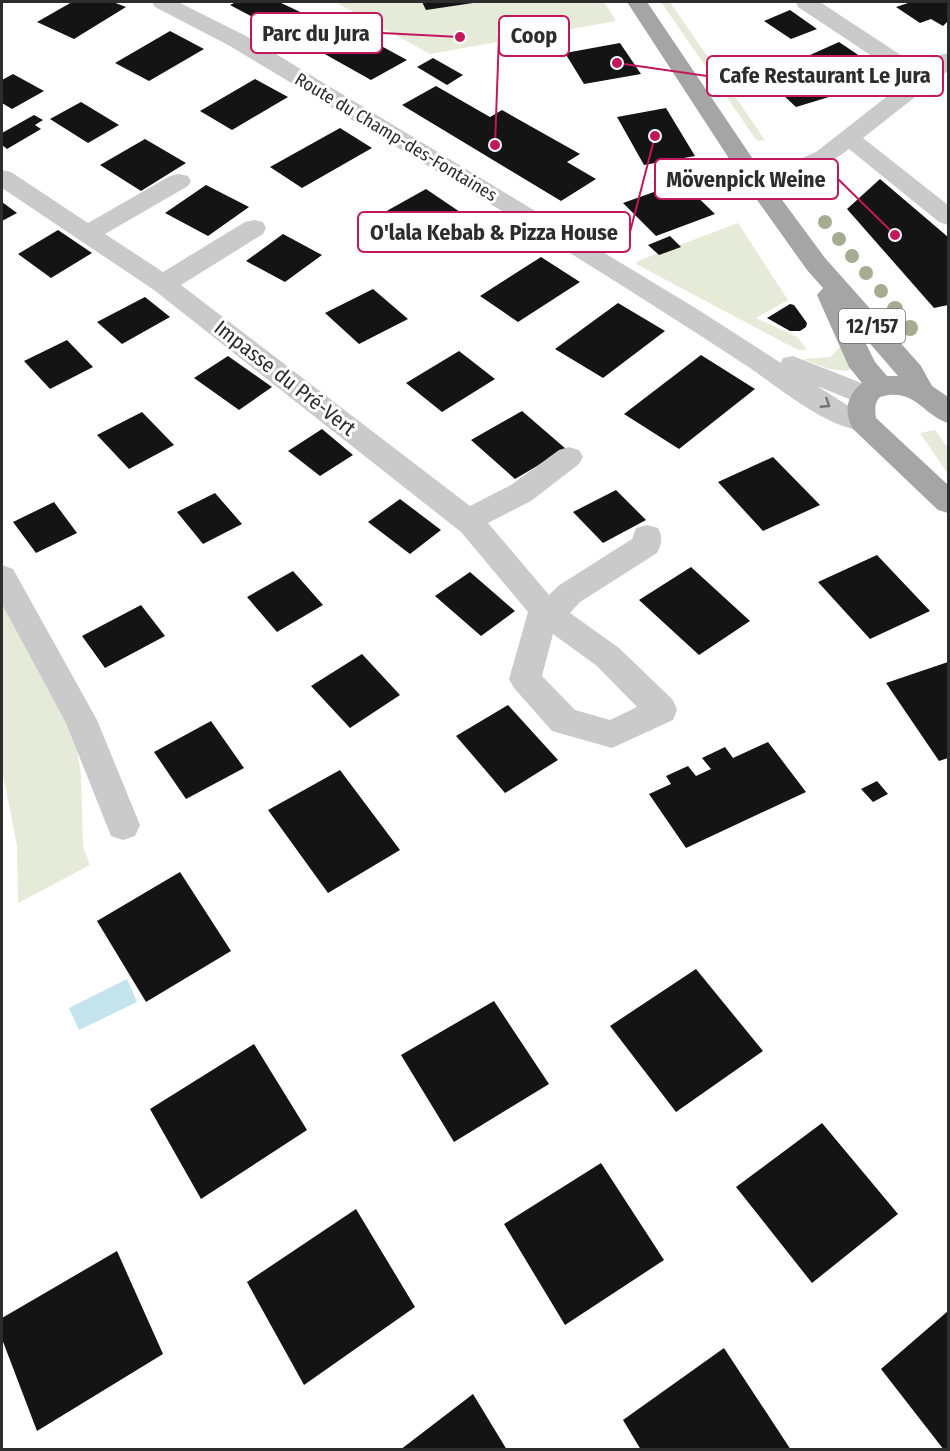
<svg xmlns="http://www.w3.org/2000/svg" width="950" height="1451" font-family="'Fira Sans Condensed',sans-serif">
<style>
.green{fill:#e6ebd9}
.water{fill:#c4e4ed}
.building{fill:#141414}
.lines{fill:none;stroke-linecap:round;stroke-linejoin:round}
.minor{fill:#cacaca;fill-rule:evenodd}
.major{fill:#a5a5a5;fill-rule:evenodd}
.tree{fill:#a4ad92}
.oneway{stroke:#747474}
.labels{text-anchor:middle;stroke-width:6;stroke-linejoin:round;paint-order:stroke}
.far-street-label{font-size:18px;fill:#2d2d2d;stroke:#fff}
.shield{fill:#fff;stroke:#6c6c6c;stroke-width:1.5}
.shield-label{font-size:20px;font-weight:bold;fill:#2d2d2d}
.street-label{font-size:21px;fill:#2d2d2d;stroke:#fff}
.leader{fill:none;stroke:#c2185b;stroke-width:2}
.callout-dot{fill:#c2185b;stroke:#fff;stroke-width:2}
.callout{fill:#fff;stroke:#c2185b;stroke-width:2}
.callout-label{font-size:22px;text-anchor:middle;font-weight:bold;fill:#2d2d2d}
</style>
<rect width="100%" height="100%" fill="#fff"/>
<g class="green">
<polygon points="335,2 604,2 616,21 430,54"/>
<polygon points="661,2 670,2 765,140 757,141"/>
<polygon points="738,223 788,300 756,318 797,337 806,348 805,350 798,350 636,264 640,260"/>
<polygon points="839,338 851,367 848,371 829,369 803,359 830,357 840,347"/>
<polygon points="935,430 948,448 948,474 920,433"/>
<polygon points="2,601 75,736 81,775 83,847 90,865 18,903 17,845 2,770"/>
</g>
<polygon class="water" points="127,979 137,1002 79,1030 69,1008"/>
<g class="building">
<polygon points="72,2 113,2 126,7 74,39 37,22"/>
<polygon points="236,2 279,2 313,18 296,29 286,24 277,30 230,5"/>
<polygon points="422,2 473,2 473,3 426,10"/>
<polygon points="911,2 948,2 948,21 943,26 931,19 920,23 896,7"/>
<polygon points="790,10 817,29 791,39 764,21"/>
<polygon points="350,29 407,60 371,80 314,48"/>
<polygon points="170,31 204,49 149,81 115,63"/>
<polygon points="839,42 879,69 850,82 810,55"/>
<polygon points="620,43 641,74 584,84 565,53"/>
<polygon points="433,58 463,75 447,85 417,67"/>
<polygon points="802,72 829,97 796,107 769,82"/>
<polygon points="13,74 44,91 12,109 2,103 2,80"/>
<polygon points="255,79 288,97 232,130 200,111"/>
<polygon points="436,86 490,117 502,110 580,154 567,162 596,179 561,201 402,105"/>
<polygon points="81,102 119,125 88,143 50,119"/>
<polygon points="666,108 695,156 644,165 617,117"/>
<polygon points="34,115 43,120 35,125 41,129 7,149 2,145 2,133"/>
<polygon points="340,128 372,148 302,188 270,167"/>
<polygon points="145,139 186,163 141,191 100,165"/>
<polygon points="880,179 948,237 948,305 934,308 847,209"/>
<polygon points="682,182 715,214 656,236 623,203"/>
<polygon points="206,185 249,207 208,236 165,213"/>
<polygon points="426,189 460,212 392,251 358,227"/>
<polygon points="2,202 17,213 2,221"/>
<polygon points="58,230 92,253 51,278 18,254"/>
<polygon points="283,234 322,255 285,282 246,261"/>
<polygon points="670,236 681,247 659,255 648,245"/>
<polygon points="541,257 580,282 518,322 480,296"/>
<polygon points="373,289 408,319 359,344 325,313"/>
<polygon points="145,297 170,317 122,344 97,322"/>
<polygon points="618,303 665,331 603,378 555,349"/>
<polygon points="790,304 794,305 807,323 806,327 800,331 790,331 767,318"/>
<polygon points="67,340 93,367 50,389 24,361"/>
<polygon points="459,351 495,379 442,412 406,383"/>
<polygon points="701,355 755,389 679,449 624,414"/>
<polygon points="228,356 272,387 239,410 194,378"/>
<polygon points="522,411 566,449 515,479 471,440"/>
<polygon points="142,412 174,445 129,469 97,435"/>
<polygon points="322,429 353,455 320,476 288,451"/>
<polygon points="773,457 820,505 763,531 718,482"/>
<polygon points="616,490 646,520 603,543 573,512"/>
<polygon points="215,493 242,524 203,544 177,512"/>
<polygon points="400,499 441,530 410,554 368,522"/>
<polygon points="54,502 77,533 36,553 13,522"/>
<polygon points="877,555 930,611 870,639 818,582"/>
<polygon points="691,567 750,621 699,655 639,600"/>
<polygon points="293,571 323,605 277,632 247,597"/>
<polygon points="470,572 515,611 481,636 435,596"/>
<polygon points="141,605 165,636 105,668 82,636"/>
<polygon points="362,654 400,695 350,728 311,686"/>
<polygon points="948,662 948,758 939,761 886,683"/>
<polygon points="508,705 558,760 505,793 456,736"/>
<polygon points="211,721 244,768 186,799 154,752"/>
<polygon points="768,742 806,792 686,848 649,794 671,784 666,776 688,766 696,776 711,769 702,758 725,747 733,758"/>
<polygon points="340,770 400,850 328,893 268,810"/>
<polygon points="877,781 888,794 873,802 861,789"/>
<polygon points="180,872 231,951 146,1002 97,921"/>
<polygon points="696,969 763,1051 676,1112 610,1026"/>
<polygon points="494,1001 549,1084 454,1142 401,1055"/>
<polygon points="254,1044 307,1130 201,1199 150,1109"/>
<polygon points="822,1123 898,1214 812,1283 736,1187"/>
<polygon points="601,1163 664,1260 565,1325 504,1224"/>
<polygon points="356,1209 415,1307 304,1385 247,1282"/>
<polygon points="117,1251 163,1354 37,1431 2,1339 2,1318"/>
<polygon points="948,1311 948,1450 944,1450 881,1369"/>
<polygon points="724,1348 791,1450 641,1450 623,1420"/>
<polygon points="473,1394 507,1450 400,1450"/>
</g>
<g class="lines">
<g class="minor">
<path d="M152,2h26l68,34 451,273 84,54 2,-5 10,-2 81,32 4,7 -4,7 -10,3 -47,-19 30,19 26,10 4,7 -4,7c-33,10 -95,-42 -123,-61 -170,-112 -346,-216 -520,-322l-75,-39z"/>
<path d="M796,2h24l102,67 18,-14 8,-2v18l-85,67 85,67v20l-9,-3 -90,-73c-29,23 -61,28 -95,36l-9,-2 -3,-5 3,-5 50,-12 21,-9 92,-72 -110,-73z"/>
<path d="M2,170l9,2 77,51 82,-47 9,-2 9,2 3,5 -3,5 -83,48 58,38 82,-50 9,-2 9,2 3,6 -3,6 -82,51 289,221 41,-21 48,-35 10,-3 10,3 4,7 -4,7 -48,37 -43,22 61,72 9,-9 74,-47 4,-11 11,-3 11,3c5,10 4,15 -1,25l-77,49 -10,11 49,35 54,52 4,10 -4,10 -61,28 -60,-17 -38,-43 -5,-9 19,-67 -67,-80 -307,-242 -152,-102zM553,634l44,32 40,41 -27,13 -35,-10 -33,-34z"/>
<polygon points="2,565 13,569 97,720 140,825 135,836 123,840 111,836 66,723 2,604"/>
</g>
<path class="major" d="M627,2h20l116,172 62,84 96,108 11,20 16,11v26c-26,-8 -33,-36 -68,-26 -6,6 -5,13 -4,21l72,67v28l-10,-3 -85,-81c-10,-17 -6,-34 9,-46l-13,-16 -32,-72 6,-7 -16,-18 -62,-87zM860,332l38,44h-11l-12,-14z"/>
</g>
<g class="tree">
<circle cx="825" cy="222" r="7"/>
<circle cx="839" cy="239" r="7"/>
<circle cx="852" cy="256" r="7"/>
<circle cx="866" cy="273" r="7"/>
<circle cx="881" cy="291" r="7"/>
<circle cx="895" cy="309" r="8"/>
<circle cx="910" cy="328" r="8"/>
</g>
<defs><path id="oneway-chevron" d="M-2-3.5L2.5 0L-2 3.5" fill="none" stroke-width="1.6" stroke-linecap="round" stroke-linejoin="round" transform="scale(1.5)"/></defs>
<use class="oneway" href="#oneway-chevron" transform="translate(826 404) rotate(33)"/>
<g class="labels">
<g class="far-street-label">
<text transform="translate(396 137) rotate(31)" y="6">Route du Champ-des-Fontaines</text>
</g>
<rect class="shield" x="839" y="309" width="66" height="34" rx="4.5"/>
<g class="shield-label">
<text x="872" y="333">12/157</text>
</g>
<g class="street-label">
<text transform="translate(285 378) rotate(38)" y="7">Impasse du Pré-Vert</text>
</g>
</g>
<path class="leader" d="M460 37L382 33M495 145L499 36M617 63L707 76M895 235L838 179M655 136L630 232"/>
<g class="callout-dot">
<circle cx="460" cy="37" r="6"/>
<circle cx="495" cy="145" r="6"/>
<circle cx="617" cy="63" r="6"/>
<circle cx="895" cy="235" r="6"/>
<circle cx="655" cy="136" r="6"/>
</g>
<g class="callout">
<rect x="251" y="13" width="131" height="40" rx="6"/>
<rect x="499" y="16" width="70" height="40" rx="6"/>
<rect x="707" y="56" width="236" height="40" rx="6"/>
<rect x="655" y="159" width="183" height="40" rx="6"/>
<rect x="358" y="212" width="272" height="40" rx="6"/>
</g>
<g class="callout-label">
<text x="316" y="41">Parc du Jura</text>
<text x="534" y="43">Coop</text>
<text x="825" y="83">Cafe Restaurant Le Jura</text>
<text x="746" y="187">Mövenpick Weine</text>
<text x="494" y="240">O'lala Kebab &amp; Pizza House</text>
</g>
<rect width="950" height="1451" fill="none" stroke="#2d2d2d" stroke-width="6"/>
</svg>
